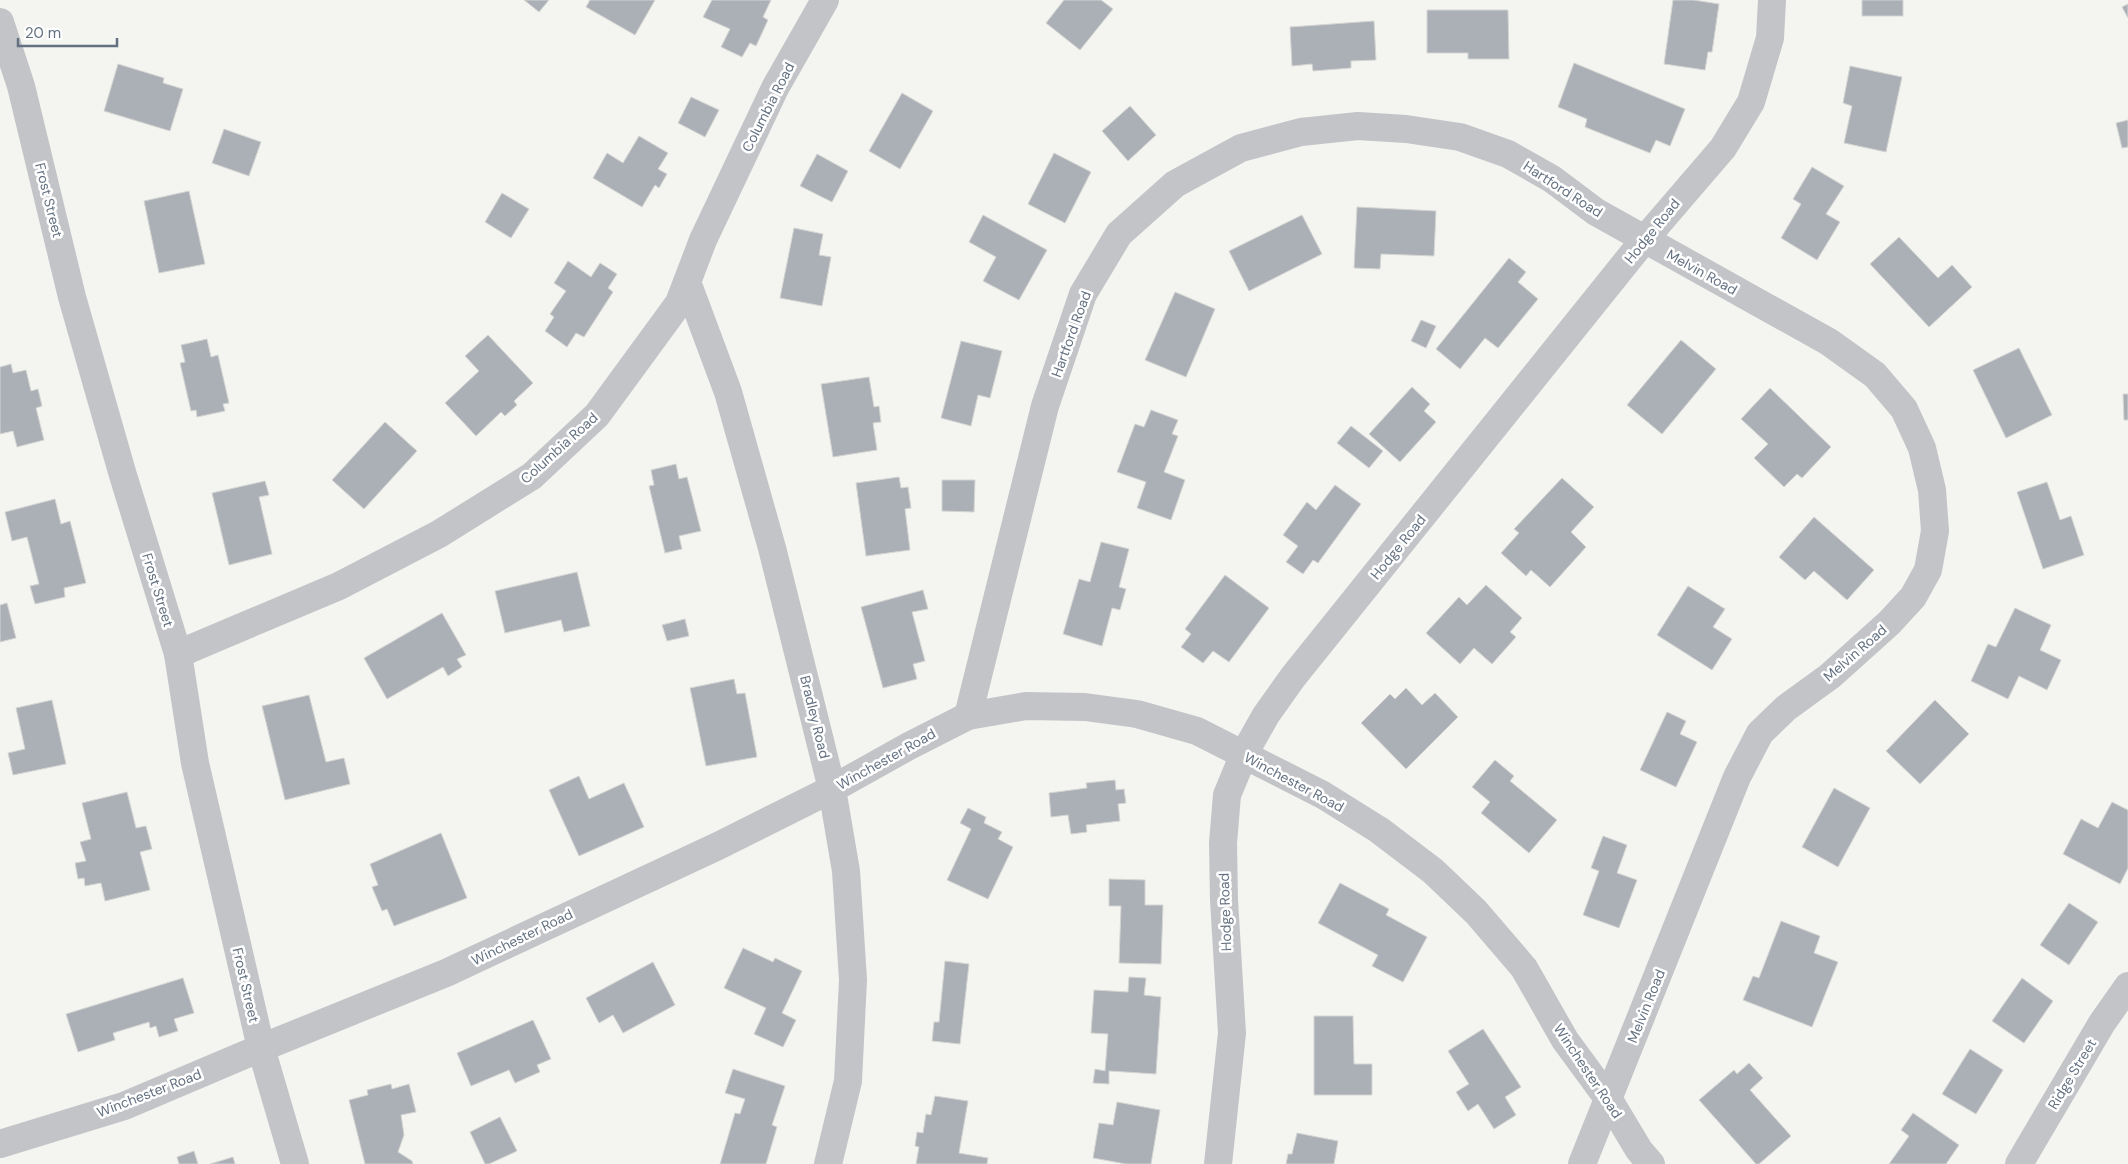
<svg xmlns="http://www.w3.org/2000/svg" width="2128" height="1164" font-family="'DM Sans',sans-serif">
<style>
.building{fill:#aab0b6;stroke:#d5d5d3}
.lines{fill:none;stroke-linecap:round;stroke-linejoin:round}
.minor{stroke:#c2c4c8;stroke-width:28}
.labels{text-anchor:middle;stroke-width:5;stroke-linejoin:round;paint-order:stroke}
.street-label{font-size:14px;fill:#647181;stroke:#fff}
</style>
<rect width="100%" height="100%" fill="#f4f4f0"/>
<g class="building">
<polygon points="524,0 549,0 539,12"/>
<polygon points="590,0 655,0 635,35 586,7"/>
<polygon points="712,0 771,0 763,17 768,20 756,46 750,43 742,57 721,47 730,29 703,17"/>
<polygon points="1064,0 1101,0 1113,9 1080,50 1046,23"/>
<polygon points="1673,0 1694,0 1719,4 1712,52 1708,52 1705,70 1664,64"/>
<rect x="1862" y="0" width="41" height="16"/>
<polygon points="2128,4 2128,18 2122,7"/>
<polygon points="1427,10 1508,10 1509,59 1468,59 1468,53 1427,53"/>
<polygon points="1374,21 1376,60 1351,61 1351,68 1313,71 1312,64 1292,66 1290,27"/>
<polygon points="1574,63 1685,109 1670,146 1656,140 1650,153 1585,127 1587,119 1558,107"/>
<polygon points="118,64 164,78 163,83 183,89 170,131 104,111"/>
<polygon points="1850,66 1902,77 1886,152 1844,143 1852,106 1843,103"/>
<polygon points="902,93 933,111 900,169 869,151"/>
<polygon points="691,97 719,110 705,137 678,123"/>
<polygon points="1130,106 1156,135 1128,161 1102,131"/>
<polygon points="2128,120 2128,147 2122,148 2116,123"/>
<polygon points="224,129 261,142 249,176 212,163"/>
<polygon points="639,136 668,153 658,169 667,174 659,188 655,185 642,207 593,178 607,153 623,163"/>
<polygon points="1054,153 1091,172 1065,223 1028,204"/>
<polygon points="817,154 848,171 832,202 800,186"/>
<polygon points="1812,167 1844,186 1826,214 1840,222 1817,260 1781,238 1801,204 1793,199"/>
<polygon points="189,191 205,264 159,273 144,201"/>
<polygon points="502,193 529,209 511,238 485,222"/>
<polygon points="1357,207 1436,211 1434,256 1381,254 1380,269 1354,268"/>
<polygon points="983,215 1047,250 1019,300 983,281 996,257 969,242"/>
<polygon points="1302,215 1322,254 1249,291 1229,251"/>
<polygon points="794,228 823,234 819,255 831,257 822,306 780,298"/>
<polygon points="1899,237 1938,278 1952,265 1972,287 1929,327 1870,264"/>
<polygon points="1509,258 1526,272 1518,282 1538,299 1498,348 1485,338 1460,369 1436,349"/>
<polygon points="568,261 591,277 600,263 617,274 608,288 613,292 584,337 576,333 567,347 545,331 554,317 550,314 566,291 554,283"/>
<polygon points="1175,292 1215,309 1186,377 1145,360"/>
<polygon points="1421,320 1436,326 1426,348 1411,341"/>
<polygon points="488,335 533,383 514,401 517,405 505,416 501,412 476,436 445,403 479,371 465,356"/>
<polygon points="207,339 211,357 218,355 229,403 223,404 225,411 197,417 196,410 191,411 180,363 185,362 181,345"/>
<polygon points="1681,340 1716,369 1662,434 1627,405"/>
<polygon points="961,341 1002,351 990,398 978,395 971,426 941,418"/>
<polygon points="2019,348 2052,415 2006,438 1973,370"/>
<polygon points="11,364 13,373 26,370 31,391 38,389 42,406 36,408 44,440 17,447 13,431 0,434 0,367"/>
<polygon points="869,377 874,407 879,406 881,422 873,423 877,450 833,457 821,384"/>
<polygon points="1412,387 1430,404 1424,411 1436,422 1400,462 1369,434"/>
<polygon points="1770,388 1831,447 1802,478 1797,474 1784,487 1754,458 1768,444 1741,419"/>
<polygon points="2123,394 2128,394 2128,420 2124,420"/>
<polygon points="1151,410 1178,420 1172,434 1178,436 1164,472 1185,480 1171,520 1137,508 1146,482 1117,472 1135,424 1144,427"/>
<polygon points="385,422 417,451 364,509 332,480"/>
<polygon points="1351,426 1383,451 1369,468 1337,443"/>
<polygon points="676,464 679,479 687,477 701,531 679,536 682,549 665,553 649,486 654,485 651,470"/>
<polygon points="899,477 901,488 908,487 911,508 905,509 910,550 866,556 856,483"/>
<polygon points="1562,478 1594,507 1571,532 1586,547 1550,587 1531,570 1526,576 1501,553 1519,533 1514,529"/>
<polygon points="942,480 975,480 974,512 942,511"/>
<polygon points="265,481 269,495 259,497 272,554 229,565 212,493"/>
<polygon points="2047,482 2060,520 2071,516 2084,555 2043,569 2017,492"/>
<polygon points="1335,485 1361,504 1318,563 1313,560 1303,574 1286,562 1298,546 1283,535 1307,502 1316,510"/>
<polygon points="55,499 61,524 70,521 86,583 64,588 65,597 35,604 30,586 39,584 27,537 12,541 5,512"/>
<polygon points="1814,517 1874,570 1847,600 1814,571 1805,580 1779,557"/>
<polygon points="1101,542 1129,549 1119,587 1126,589 1120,610 1112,608 1102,646 1063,634 1079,579 1090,582"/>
<polygon points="577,572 590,626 564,632 561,620 505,633 495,591"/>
<polygon points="1225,575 1269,608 1229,662 1213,651 1203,663 1181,647 1191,634 1185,629"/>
<polygon points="1486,585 1522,618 1510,632 1516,637 1492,664 1474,648 1460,664 1426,633 1459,597 1467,605"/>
<polygon points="1688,586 1725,609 1713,627 1732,639 1712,670 1657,635"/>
<polygon points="923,590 928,609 912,612 925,661 913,664 917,679 883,688 861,607"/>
<polygon points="7,603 16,638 0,642 0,605"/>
<polygon points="2015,608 2051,625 2040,650 2061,660 2047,690 2019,676 2008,699 1971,681 1988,644 1996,647"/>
<polygon points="442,613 466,655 457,659 462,667 448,676 443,667 387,699 364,658"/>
<polygon points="685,619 689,636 667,641 662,625"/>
<polygon points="734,679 737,694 745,693 757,757 706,766 690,688"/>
<polygon points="1406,688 1422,705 1435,693 1458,717 1406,769 1361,723 1390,694 1395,699"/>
<polygon points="309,695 326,762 344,758 350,784 285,800 262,706"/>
<polygon points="52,700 66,764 13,775 8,753 25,749 16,708"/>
<polygon points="1935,700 1969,734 1920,784 1886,751"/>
<polygon points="1667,712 1686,721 1680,734 1697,742 1676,787 1640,770"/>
<polygon points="1495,760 1514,776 1510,781 1557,820 1529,853 1481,813 1490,802 1472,787"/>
<polygon points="579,776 589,799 624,783 644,827 579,856 549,790"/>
<polygon points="1115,780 1116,790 1124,789 1126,803 1118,804 1120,821 1086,825 1087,832 1071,834 1068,815 1051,817 1049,793 1087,788 1086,783"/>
<polygon points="1834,788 1870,808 1838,867 1802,847"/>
<polygon points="127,792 136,828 146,826 152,849 140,852 150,890 105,901 101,883 85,886 84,878 78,879 75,863 86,861 80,842 91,839 82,803"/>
<polygon points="2112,802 2128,810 2128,868 2120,884 2063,854 2081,819 2098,828"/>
<polygon points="968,808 986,817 984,823 1002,832 998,839 1013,847 988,899 947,880 971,829 960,823"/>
<polygon points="441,833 467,898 394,926 387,909 382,911 372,887 378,885 370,864"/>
<polygon points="1603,836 1627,845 1617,873 1637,880 1619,928 1583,915 1599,871 1591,868"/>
<polygon points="1109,879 1145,880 1145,905 1163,905 1161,964 1119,963 1121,906 1109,906"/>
<polygon points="1340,883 1389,909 1386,915 1427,937 1403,982 1372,966 1378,955 1318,923"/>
<polygon points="2069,903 2098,922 2069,965 2040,945"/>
<polygon points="1781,921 1820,936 1814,953 1838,962 1812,1027 1743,1000 1753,976 1759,978"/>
<polygon points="743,948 773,962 775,958 802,971 782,1013 796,1020 783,1047 754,1034 766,1008 724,988"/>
<polygon points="945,961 969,964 960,1044 932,1041 934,1022 939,1022"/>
<polygon points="653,962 675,1005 623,1033 613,1015 599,1023 586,998"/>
<polygon points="1129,977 1146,978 1144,995 1161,997 1156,1074 1109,1071 1109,1084 1093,1083 1095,1069 1105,1071 1108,1034 1091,1033 1094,990 1128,992"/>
<polygon points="183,978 194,1013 174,1019 178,1031 159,1037 156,1026 150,1028 149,1022 113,1033 115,1040 78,1052 66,1014"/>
<polygon points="2022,978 2053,1001 2024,1043 1992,1021"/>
<polygon points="1314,1016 1353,1016 1354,1064 1372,1064 1372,1095 1314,1095"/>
<polygon points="533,1020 551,1059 537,1065 540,1072 515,1083 509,1070 471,1086 457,1053"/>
<polygon points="1483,1029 1521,1087 1505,1097 1516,1115 1494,1129 1478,1104 1468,1111 1456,1092 1469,1084 1448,1051"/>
<polygon points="1970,1049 2003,1070 1976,1114 1942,1094"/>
<polygon points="1749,1063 1763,1078 1750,1090 1791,1136 1759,1164 1756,1164 1699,1100 1734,1070 1737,1074"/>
<polygon points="733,1069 785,1086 772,1125 777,1127 766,1164 720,1164 735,1113 740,1114 745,1099 725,1093"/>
<polygon points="391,1084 392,1089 409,1084 416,1112 401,1115 404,1135 398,1152 412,1161 413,1164 365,1164 349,1100 368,1095 367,1090"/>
<polygon points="935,1096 968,1101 959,1153 988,1158 987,1164 916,1164 919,1147 915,1146 917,1132 923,1133 926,1114 931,1115"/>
<polygon points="1117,1102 1160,1110 1151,1164 1126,1164 1093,1158 1099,1123 1113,1125"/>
<polygon points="1913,1113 1959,1145 1946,1164 1889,1164 1909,1136 1901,1130"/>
<polygon points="500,1117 517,1151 489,1164 485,1164 470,1132"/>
<polygon points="1297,1133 1338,1141 1334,1164 1286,1164 1288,1154 1292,1154"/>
<polygon points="194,1151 198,1164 179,1164 177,1157"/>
<polygon points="233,1157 235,1164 210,1164"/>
</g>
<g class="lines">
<g class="minor">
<polyline points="0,22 21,86 72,297 122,472 178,654 195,763 261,1048 295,1164"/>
<polyline points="687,282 728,392 772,548 832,789 846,871 853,980 848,1081 828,1164"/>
<polyline points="178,654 339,586 439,534 532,476 597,415 679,303 703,240 775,88 825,0"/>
<polyline points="968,716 1045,406 1083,294 1119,234 1175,184 1241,148 1301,132 1358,126 1406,129 1460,137 1508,154 1552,179 1596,212 1829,342 1875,375 1904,409 1922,448 1932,490 1935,531 1928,570 1913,597 1889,623 1830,676 1786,708 1760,733 1737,777 1582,1164"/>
<polyline points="0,1144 124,1106 261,1048 446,973 718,846 832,789 909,746 968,716 1026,706 1085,707 1137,714 1197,731 1323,795 1379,830 1433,871 1476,912 1524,968 1565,1040 1609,1100 1639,1150 1651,1164"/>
<polyline points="1218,1164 1232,1033 1224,900 1223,843 1227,795 1244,754 1266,715 1293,677 1644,240 1723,148 1751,102 1770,38 1772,0"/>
<polyline points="2019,1164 2102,1023 2128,986"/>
</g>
</g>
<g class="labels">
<g class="street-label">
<text transform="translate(768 107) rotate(-63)" y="5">Columbia Road</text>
<text transform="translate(1563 189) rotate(33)" y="5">Hartford Road</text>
<text transform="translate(49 200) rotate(76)" y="5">Frost Street</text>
<text transform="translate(1652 231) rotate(-51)" y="5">Hodge Road</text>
<text transform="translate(1702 272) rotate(29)" y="5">Melvin Road</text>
<text transform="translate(1071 334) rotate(-70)" y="5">Hartford Road</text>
<text transform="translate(559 448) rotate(-42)" y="5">Columbia Road</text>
<text transform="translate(1398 547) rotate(-51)" y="5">Hodge Road</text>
<text transform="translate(158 590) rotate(73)" y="5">Frost Street</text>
<text transform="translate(1855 653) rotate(-41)" y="5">Melvin Road</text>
<text transform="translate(815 717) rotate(76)" y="5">Bradley Road</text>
<text transform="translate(886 759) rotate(-29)" y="5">Winchester Road</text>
<text transform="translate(1294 782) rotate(28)" y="5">Winchester Road</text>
<text transform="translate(1225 912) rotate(-92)" y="5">Hodge Road</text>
<text transform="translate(522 937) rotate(-26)" y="5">Winchester Road</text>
<text transform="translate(246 985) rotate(77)" y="5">Frost Street</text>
<text transform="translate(1646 1006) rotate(-68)" y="5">Melvin Road</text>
<text transform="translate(1588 1071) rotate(56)" y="5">Winchester Road</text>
<text transform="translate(2072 1074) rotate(-59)" y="5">Ridge Street</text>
<text transform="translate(149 1093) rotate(-21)" y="5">Winchester Road</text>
</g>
</g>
<path d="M18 38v8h99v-8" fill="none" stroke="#647181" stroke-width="2.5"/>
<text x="25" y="38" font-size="15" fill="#647181" stroke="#ffffff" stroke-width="4" paint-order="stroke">20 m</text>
</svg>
